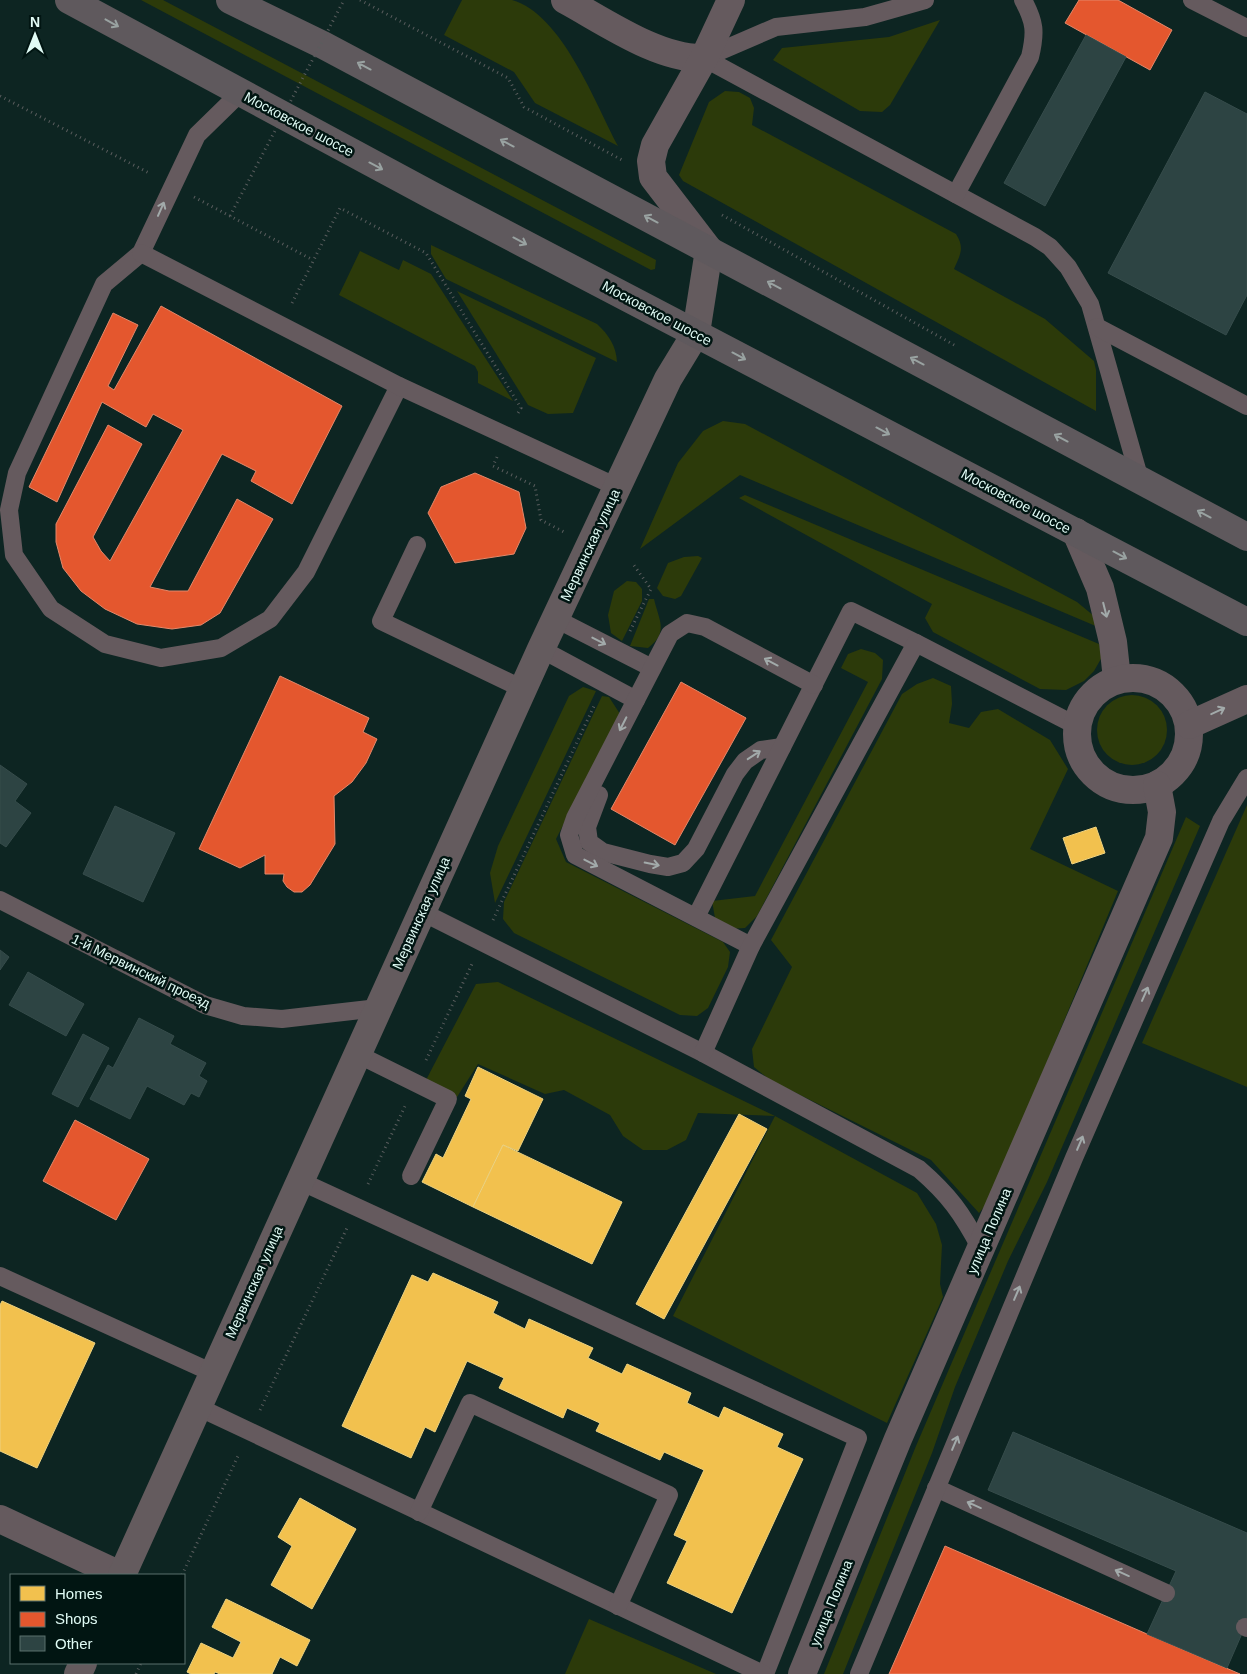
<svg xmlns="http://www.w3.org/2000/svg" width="1247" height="1674" font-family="Helvetica,sans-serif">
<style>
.green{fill:#2c3a0a}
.homes{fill:#f2c14e;stroke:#edd280}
.shops{fill:#e4572e;stroke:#e3886a}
.building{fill:#2d4443;stroke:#364c4b}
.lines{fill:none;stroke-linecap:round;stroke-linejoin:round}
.path{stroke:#5a5d5e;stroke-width:3;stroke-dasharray:1 4;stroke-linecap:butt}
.lane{stroke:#655a5e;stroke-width:18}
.street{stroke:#655a5e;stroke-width:28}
.secondary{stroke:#645b5e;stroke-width:28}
.primary{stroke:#5f595d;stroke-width:28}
.path-bridge{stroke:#5a5d5e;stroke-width:3;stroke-dasharray:1 4;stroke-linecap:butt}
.oneway{stroke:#99a2a1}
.oneway2{stroke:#a2aaaa}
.labels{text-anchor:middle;stroke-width:5;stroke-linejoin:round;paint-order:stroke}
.street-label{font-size:14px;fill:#e0fbf5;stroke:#011512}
</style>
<rect width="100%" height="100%" fill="#0d2522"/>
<g class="green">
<polygon points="141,0 163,0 656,260 655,269 651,270"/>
<path d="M462,0c13,0 38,0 50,0 50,14 83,103 106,146l-83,-43 -21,-31 -70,-37z"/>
<polygon points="940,20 890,105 882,112 860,111 773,60 782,48 889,37"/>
<path d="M725,91l14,1 11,6 4,10 -2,17 204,109c9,14 4,21 -2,35l91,50 49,42 2,9v41l-413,-230 -4,-6 30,-73z"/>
<path d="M431,245l166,79c12,11 19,22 20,38l-171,-83 -15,-25z"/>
<polygon points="360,251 399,270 403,260 431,274 513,401 478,383 478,372 475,366 339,295"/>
<polygon points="457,291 596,358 573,413 548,414 528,405"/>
<polygon points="723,421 745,424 1077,602 1094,616 1098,627 740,475 640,549 678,463 703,431"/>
<polygon points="745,495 1099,644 1102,657 1094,671 1084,681 1066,690 1040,689 933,632 925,618 932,604 739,498"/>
<polygon points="698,556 702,558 681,596 675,599 663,596 657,588 668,563 684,557"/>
<polygon points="627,581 636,582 642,589 642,601 622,641 611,633 608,615 614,591"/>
<path d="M649,599h5c5,22 15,33 -6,49l-18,-2z"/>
<polygon points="861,649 875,653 883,660 882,679 757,916 745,928 728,929 715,918 712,901 755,896 868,682 841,668 848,654"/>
<polygon points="933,678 951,686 952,704 949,723 969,728 981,712 998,709 1050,740 1068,769 1030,849 1118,891 989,1201 979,1213 931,1160 770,1080 754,1067 752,1049 792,967 771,940 902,694 917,684"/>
<polygon points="583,687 596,691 495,903 490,873 498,846 569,696"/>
<circle cx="1132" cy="730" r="35"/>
<polygon points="602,696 609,697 620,714 556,839 566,862 723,942 730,952 728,967 708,1008 697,1016 680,1015 514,933 503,919 504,902"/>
<polygon points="1247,805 1247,1087 1142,1043"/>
<polygon points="1186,817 1200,826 1047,1182 1008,1261 955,1387 932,1453 843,1674 824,1674 916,1446"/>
<polygon points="498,982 775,1116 917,1193 936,1224 942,1245 940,1284 943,1297 887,1423 673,1316 775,1116 698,1113 686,1140 667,1150 643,1150 623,1136 610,1115 564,1090 545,1094 478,1064 457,1097 425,1082 476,984"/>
<polygon points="589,1619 716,1674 565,1674"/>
</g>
<g class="homes">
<polygon points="1096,827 1105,853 1072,864 1063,838"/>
<polygon points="478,1067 543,1099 518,1151 503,1145 473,1207 422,1182 436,1154 443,1158 471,1099 465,1096"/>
<polygon points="739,1114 767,1129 664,1319 636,1304"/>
<polygon points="503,1145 622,1202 592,1264 473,1207"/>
<polygon points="433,1273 498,1302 493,1313 525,1329 529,1319 593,1348 588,1358 622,1374 627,1364 691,1393 687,1403 719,1418 724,1407 783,1434 777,1447 803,1459 732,1613 667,1583 687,1541 674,1535 704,1470 664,1452 660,1460 596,1431 600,1423 567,1408 563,1418 499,1388 504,1378 467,1361 435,1432 425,1427 411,1458 342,1426 412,1275 428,1282"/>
<polygon points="2,1301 95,1343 37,1468 0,1451 0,1305"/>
<polygon points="300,1498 356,1529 312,1609 271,1585 292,1546 278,1537"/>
<polygon points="226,1599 310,1640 297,1666 280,1657 272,1674 220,1674 215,1672 214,1674 191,1674 187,1672 201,1643 233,1658 241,1642 212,1627"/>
</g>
<g class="shops">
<polygon points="1079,0 1118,0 1172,30 1150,70 1065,23"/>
<polygon points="161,306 342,406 292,504 251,481 256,471 222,454 150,587 169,591 188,591 237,499 273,519 220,613 201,625 172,629 137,624 105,609 81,591 63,568 56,542 56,524 108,425 142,444 93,537 101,551 110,561 183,430 153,414 146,427 102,402 57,502 29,487 113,313 138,325 108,386 114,390"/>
<polygon points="475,473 519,492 526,528 514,554 455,563 428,513 441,487"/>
<polygon points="280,676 369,718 363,732 377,739 366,763 352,782 334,796 335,844 310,885 302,892 294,892 287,887 283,881 284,874 265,874 265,855 240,868 199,849"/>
<polygon points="681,682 746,718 675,845 611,809"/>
<polygon points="75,1120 149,1159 116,1220 43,1181"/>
<polygon points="945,1546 1147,1634 1240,1674 889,1674"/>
</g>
<g class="building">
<polygon points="1086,35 1126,57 1045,206 1004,183"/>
<polygon points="1205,92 1247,114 1247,295 1226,335 1108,273"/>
<polygon points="0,765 27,784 15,801 31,813 6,847 0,843"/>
<polygon points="115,806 175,833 143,902 83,874"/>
<polygon points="0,950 9,957 0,970"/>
<polygon points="28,972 84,1004 66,1036 9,1005"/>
<polygon points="139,1018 174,1036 170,1044 206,1063 199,1076 207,1081 199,1097 191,1093 184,1105 147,1086 130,1119 90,1099 108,1065 113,1068"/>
<polygon points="83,1034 109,1048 78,1107 52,1094"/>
<polygon points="1013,1432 1247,1533 1247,1622 1227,1668 1147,1634 1176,1571 988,1490"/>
</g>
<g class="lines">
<g class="path">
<polyline points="360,0 508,78 524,107 622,160"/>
<polyline points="0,96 151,174"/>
<polyline points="194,197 313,260"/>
<polyline points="722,215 956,346"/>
<polyline points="292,303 340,208 426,253 521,408 518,413"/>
<polyline points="497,457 493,466 535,486 541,520 564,532"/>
<polyline points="630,631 651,589 633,564"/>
<polyline points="493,920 595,704"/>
<polyline points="426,1060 472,964"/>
<polyline points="368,1184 406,1104"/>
<polyline points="260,1410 347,1228"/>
<polyline points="182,1575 239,1454"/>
<polyline points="136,1674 141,1663"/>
</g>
<g class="lane">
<polyline points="1192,0 1247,28"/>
<polyline points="704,58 1035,237 1050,247 1068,267 1090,304 1140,480"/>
<polyline points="704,58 776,27 865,17 925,0"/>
<polyline points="240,93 197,135 141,253 104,284 17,473 9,510 14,555 51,609 105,644 161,658 221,648 270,619 306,572 399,386"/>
<path d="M956,194l74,-137c6,-25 5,-35 -7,-57"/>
<polyline points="141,253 399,386 617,487"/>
<polyline points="1097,327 1247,406"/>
<polyline points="417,545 381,621 523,689"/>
<polyline points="556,619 652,668"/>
<polyline points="541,649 636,700"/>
<polyline points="599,795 587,827 589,842 603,852 650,864 668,867 683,863 696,849 735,774 745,761 761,750 782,747"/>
<polyline points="0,900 205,1005 243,1016 282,1019 378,1008"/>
<path d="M422,912l281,141 216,116c30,26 43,44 62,80"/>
<polyline points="696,917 851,611 916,643"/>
<polyline points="751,946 575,855 569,835 575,818 670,634 687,623 705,627 814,685"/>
<polyline points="703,1053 751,946 916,643 1077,726"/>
<polyline points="357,1054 448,1099 411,1176"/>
<polyline points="300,1181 858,1438 765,1674"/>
<polyline points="0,1276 213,1373"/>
<polyline points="198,1407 763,1674"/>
<polyline points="936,1488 1166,1593"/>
<polyline points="419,1512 470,1403 669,1495 618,1606"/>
<polyline points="1245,1627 1247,1628"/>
<polyline points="859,1674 1074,1158 1221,821 1247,778"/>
</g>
<g class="street">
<path d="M565,0c39,21 94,60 139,58"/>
<polyline points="709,250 653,177 651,161 655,145 704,58 731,0"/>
<polyline points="1076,532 1100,588 1113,642 1117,679"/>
<circle cx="1133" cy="734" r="56"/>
<polyline points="1189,725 1247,699"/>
<polyline points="0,1519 120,1575"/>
<polyline points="802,1674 898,1439 1159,838 1162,812 1157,785"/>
</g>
<g class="secondary">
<polyline points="122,1575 541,649 668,379 696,333 709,250"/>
<polyline points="78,1674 83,1663"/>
</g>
<g class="primary">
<polyline points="69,0 433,196 1247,622"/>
<polyline points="230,0 323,45 1247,537"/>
</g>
<polyline class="path-bridge" points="230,216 344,0"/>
</g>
<defs><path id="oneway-shaft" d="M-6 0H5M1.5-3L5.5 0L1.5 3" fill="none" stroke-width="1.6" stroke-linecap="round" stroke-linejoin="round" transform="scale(1.25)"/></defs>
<g class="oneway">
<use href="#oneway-shaft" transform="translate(112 23) rotate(29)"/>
<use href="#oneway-shaft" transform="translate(364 66) rotate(-152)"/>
<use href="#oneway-shaft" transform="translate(507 143) rotate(-152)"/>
<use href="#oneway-shaft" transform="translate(376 166) rotate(28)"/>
<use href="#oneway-shaft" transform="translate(651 219) rotate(-152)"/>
<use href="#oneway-shaft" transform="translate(520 241) rotate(28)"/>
<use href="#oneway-shaft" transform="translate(774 285) rotate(-152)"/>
<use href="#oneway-shaft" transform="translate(739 356) rotate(28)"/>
<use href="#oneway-shaft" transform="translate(917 361) rotate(-152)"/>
<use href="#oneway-shaft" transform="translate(883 431) rotate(28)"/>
<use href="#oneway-shaft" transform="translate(1061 438) rotate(-152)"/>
<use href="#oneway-shaft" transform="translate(1204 514) rotate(-152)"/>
<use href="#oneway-shaft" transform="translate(1120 555) rotate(28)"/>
</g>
<g class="oneway2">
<use href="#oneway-shaft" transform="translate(161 209) rotate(-66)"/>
<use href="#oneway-shaft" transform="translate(1105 610) rotate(76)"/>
<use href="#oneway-shaft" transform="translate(599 641) rotate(27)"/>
<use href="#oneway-shaft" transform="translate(771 662) rotate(-152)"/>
<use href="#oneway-shaft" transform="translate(1218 711) rotate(-25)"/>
<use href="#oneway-shaft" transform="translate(623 724) rotate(117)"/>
<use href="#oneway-shaft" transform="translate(754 755) rotate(-33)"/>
<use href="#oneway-shaft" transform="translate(591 863) rotate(27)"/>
<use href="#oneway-shaft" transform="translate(652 864) rotate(11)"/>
<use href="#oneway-shaft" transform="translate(1145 994) rotate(-66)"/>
<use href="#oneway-shaft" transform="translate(1080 1143) rotate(-67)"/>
<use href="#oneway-shaft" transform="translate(1017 1293) rotate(-67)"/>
<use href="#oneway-shaft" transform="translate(955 1443) rotate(-67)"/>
<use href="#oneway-shaft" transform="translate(974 1505) rotate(-156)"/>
<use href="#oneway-shaft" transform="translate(1122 1573) rotate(-156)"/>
</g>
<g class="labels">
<g class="street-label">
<text transform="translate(299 124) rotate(28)" y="5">Московское шоссе</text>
<text transform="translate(657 313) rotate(28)" y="5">Московское шоссе</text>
<text transform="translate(1016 501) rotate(28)" y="5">Московское шоссе</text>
<text transform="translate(590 545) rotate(-65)" y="5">Мервинская улица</text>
<text transform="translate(421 913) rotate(-66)" y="5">Мервинская улица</text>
<text transform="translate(141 971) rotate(26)" y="5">1-й Мервинский проезд</text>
<text transform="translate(989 1231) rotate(-67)" y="5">улица Полина</text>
<text transform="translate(254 1282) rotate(-66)" y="5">Мервинская улица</text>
<text transform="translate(831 1603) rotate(-68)" y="5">улица Полина</text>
</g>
</g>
<rect x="10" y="1574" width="175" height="90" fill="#011512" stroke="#5a716d"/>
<rect x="20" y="1586" width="25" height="15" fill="#f2c14e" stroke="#5a716d"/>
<text x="55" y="1599" font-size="15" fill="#e0fbf5">Homes</text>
<rect x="20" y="1612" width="25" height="15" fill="#e4572e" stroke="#5a716d"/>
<text x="55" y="1624" font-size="15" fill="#e0fbf5">Shops</text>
<rect x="20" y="1636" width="25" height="15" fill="#2d4443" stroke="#5a716d"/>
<text x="55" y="1649" font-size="15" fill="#e0fbf5">Other</text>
<g transform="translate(35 35)" stroke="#011512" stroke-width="4" paint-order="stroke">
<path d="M0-4L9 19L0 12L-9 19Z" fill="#e0fbf5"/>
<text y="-8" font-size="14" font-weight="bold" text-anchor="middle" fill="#e0fbf5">N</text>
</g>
</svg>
